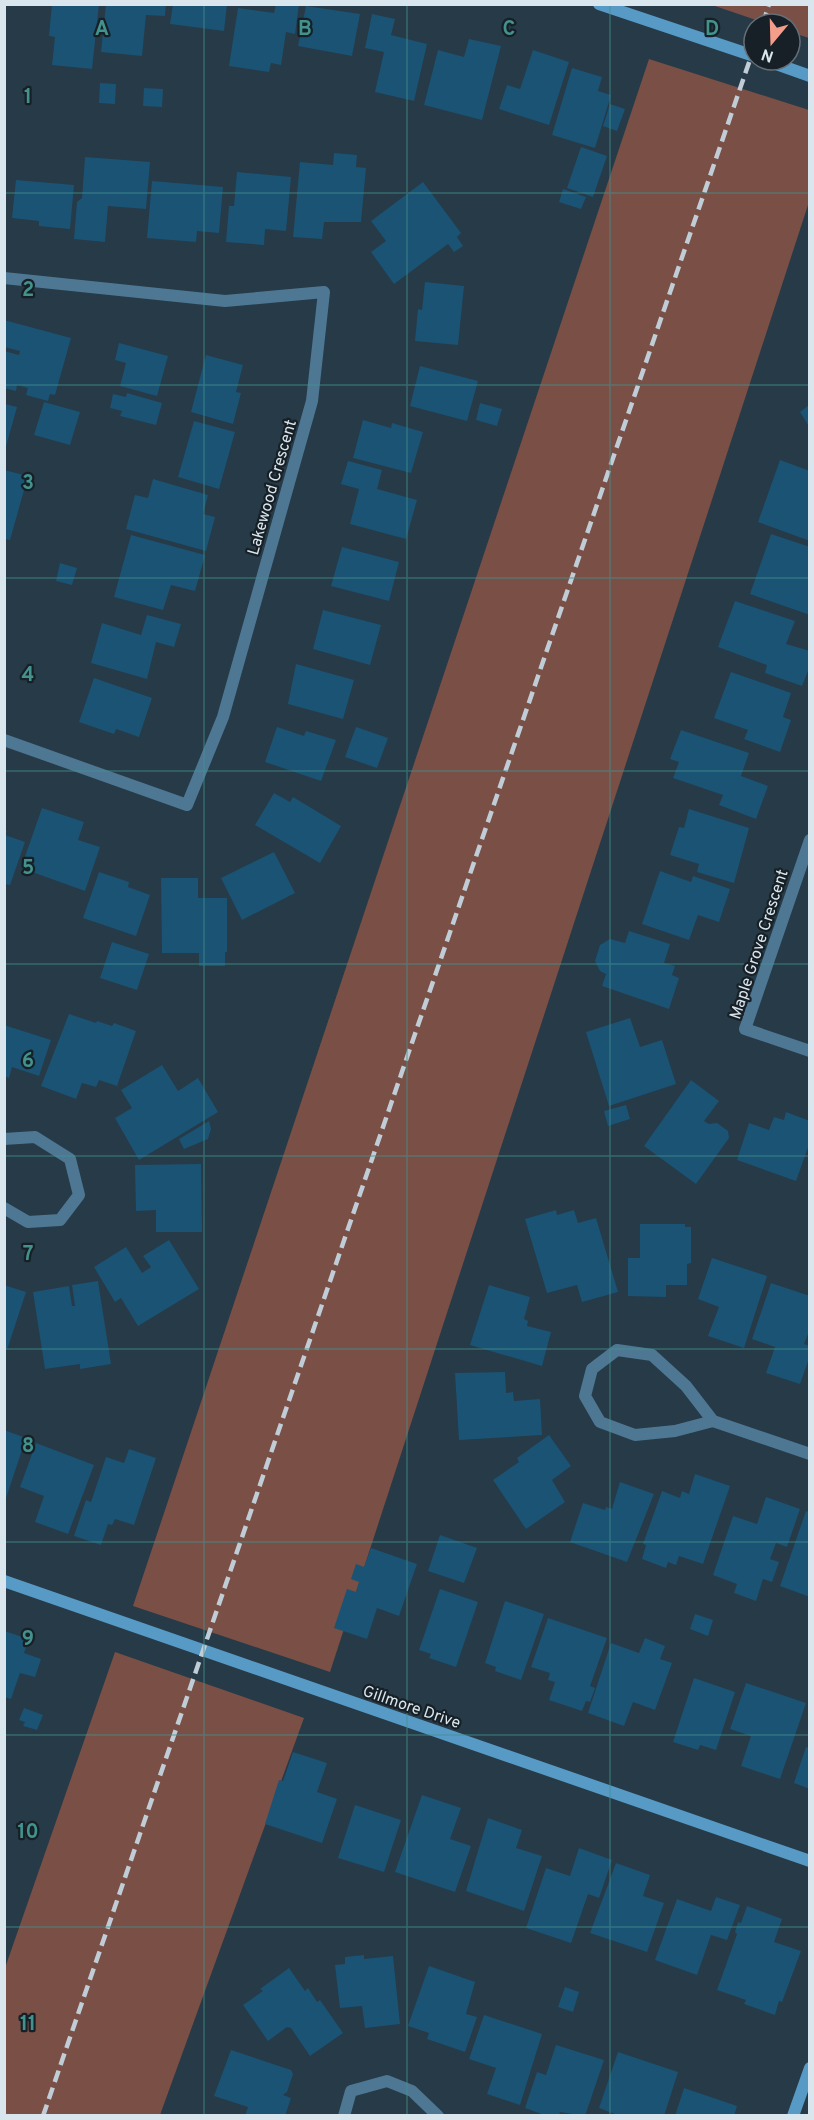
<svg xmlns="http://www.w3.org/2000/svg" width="814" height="2120" font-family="Overpass,sans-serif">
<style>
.green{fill:#794f46}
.building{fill:#1b5374}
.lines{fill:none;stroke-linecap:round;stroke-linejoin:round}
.street{stroke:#4e7793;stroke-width:12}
.secondary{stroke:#579ac6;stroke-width:12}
.rail{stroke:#c0cdd6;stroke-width:4.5;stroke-dasharray:12 6;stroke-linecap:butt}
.grid{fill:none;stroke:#42928e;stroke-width:1.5;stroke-opacity:0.55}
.labels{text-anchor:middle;stroke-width:4.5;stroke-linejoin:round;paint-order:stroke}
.street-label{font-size:16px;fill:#dae6ee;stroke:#172026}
.grid-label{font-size:20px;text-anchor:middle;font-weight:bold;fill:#42928e;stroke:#172026;stroke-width:4.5;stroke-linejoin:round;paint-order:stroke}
</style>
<rect width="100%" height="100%" fill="#263a47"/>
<g class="green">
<polygon points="712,5 809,5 809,38 790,32 790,24 768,24"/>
<polygon points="649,59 809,110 809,202 330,1672 133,1606"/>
<polygon points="115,1652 304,1718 160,2115 5,2116 5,1968"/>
</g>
<g class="building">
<polygon points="52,4 99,4 92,69 52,65 55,37 49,36"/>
<polygon points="106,4 166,4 165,16 146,15 142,56 101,52"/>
<polygon points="173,4 227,4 224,31 170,24"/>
<polygon points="276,4 299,4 295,34 286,32 281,65 271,63 269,72 229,66 238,8 274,13"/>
<polygon points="306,6 360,14 352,56 298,46"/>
<polygon points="372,14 395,19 391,35 427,44 414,101 375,92 384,52 365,48"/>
<polygon points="469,39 501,46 482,120 424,105 438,50 464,57"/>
<polygon points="533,50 569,62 549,125 499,109 507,85 520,89"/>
<polygon points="572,68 602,77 598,91 611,95 595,148 552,135"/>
<polygon points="100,83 116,84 115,104 99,103"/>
<polygon points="144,88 163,89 162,107 143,106"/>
<polygon points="610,104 625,109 617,131 603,126"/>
<polygon points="581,147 607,156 593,197 567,188"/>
<polygon points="334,153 357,155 356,167 366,168 361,222 324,222 322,239 293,237 300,162 333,165"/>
<polygon points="85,157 150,162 146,209 108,206 105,242 74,239 77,202 82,198"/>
<polygon points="237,172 291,177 286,231 265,229 264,245 226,242 229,206 234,206"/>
<polygon points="16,180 74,185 70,229 39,226 39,221 12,218"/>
<polygon points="152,181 223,187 219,233 197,231 196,242 147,238"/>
<polygon points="423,182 461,233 457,237 463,246 454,252 448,244 394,284 371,252 386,241 371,221"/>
<polygon points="563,189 586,197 581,209 559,202"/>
<polygon points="425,282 464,286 458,345 415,341 418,309 422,310"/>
<polygon points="4,320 71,338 55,395 50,394 48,401 26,395 28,388 17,385 16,391 4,388 4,351 19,355 20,351 4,347"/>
<polygon points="119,343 168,356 157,396 120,386 126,363 115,360"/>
<polygon points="206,355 243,365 236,392 241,393 233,424 191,412"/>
<polygon points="420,366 478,381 467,421 410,406"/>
<polygon points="127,393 162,403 156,425 120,416 122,411 110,408 113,394 126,397"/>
<polygon points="44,402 80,412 70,445 34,435"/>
<polygon points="480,403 502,409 497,426 476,420"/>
<polygon points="5,404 17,407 5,450"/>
<polygon points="810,404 810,428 800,412"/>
<polygon points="363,420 391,428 392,423 423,432 411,473 353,458"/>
<polygon points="194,421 235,432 219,489 178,477"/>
<polygon points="780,460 810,471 810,541 758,522"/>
<polygon points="348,461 382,470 377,489 417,500 406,539 350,524 359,489 341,484"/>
<polygon points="4,470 28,476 10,540 4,539"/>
<polygon points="153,479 208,495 203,514 215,517 206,551 126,529 135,495 148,498"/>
<polygon points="771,534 810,547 810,615 750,594"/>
<polygon points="131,535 205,555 195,591 171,585 163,610 114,597"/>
<polygon points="342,547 399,562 389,601 331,586"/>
<polygon points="60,563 77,568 72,585 56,581"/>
<polygon points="735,601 795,621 786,644 810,651 810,666 802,686 765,673 767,665 718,647"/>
<polygon points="323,610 381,625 370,665 313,649"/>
<polygon points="147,615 181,624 174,647 156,642 147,679 91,663 102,623 141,635"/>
<polygon points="296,664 354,680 343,719 288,704"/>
<polygon points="731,672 791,693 783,717 791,720 780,752 744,739 748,730 714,718"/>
<polygon points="94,678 152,698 139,737 116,729 114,734 79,722"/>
<polygon points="277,727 304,736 306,731 336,740 321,781 265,762"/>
<polygon points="356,727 388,738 377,768 345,757"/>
<polygon points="681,730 749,753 741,776 768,786 756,819 719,805 723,795 673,778 679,762 670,759"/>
<polygon points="274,793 290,802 293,797 341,826 320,863 255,825"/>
<polygon points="42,808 84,822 78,840 100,847 85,891 21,868"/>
<polygon points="689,809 749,828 734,883 697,872 699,864 670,855 679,827 684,828"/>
<polygon points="4,830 7,831 5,835 25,842 10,885 4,884"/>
<polygon points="274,852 295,893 242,920 221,878"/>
<polygon points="660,871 691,882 693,876 730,889 719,922 698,915 689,940 642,924"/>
<polygon points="99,872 129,882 128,887 150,895 136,936 83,918"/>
<polygon points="161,878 198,878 198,898 227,898 227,952 225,952 225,966 199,966 199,953 162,953"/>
<polygon points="629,931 670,944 664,963 675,966 672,975 679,978 669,1009 602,986 606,974 600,971 595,961 600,945 610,939 625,943"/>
<polygon points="112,942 149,954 137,990 100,978"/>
<polygon points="69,1014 96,1023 97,1021 112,1026 114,1023 136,1031 117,1086 99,1080 96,1087 82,1083 76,1099 41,1086"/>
<polygon points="630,1018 640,1047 662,1040 676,1084 609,1106 586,1032"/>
<polygon points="4,1025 51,1040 39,1076 12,1067 9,1078 4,1076"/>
<polygon points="162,1065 178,1091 198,1078 218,1112 139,1160 115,1118 132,1108 121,1090"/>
<polygon points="691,1080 719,1101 704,1121 709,1124 717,1123 728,1131 729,1138 696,1184 644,1146"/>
<polygon points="626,1105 630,1119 608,1126 604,1111"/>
<polygon points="786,1112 810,1121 810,1142 796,1181 737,1160 749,1123 769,1130 774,1117 784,1120"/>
<polygon points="209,1121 211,1129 208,1139 184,1149 179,1139"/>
<polygon points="201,1164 202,1232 156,1232 156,1210 136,1211 135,1165"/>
<polygon points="556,1210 557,1215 574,1210 578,1223 596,1218 618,1292 582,1302 577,1285 547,1293 525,1219"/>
<polygon points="640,1224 685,1224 685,1227 691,1227 691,1263 687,1264 687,1285 666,1285 666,1297 628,1296 628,1258 640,1258"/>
<polygon points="169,1240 199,1289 138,1326 121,1298 115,1302 94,1267 126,1247 142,1273 151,1267 143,1256"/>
<polygon points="712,1258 767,1276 744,1348 708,1336 719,1307 698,1299"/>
<polygon points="98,1281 111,1364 80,1369 80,1364 45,1369 33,1292 69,1286 72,1306 75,1306 72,1285"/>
<polygon points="771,1283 810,1296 810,1329 804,1344 810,1346 810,1356 800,1384 766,1373 775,1347 752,1339"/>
<polygon points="4,1285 26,1292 7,1350 4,1349"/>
<polygon points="489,1285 530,1297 524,1319 528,1321 527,1326 551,1332 542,1366 470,1345"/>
<polygon points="505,1372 506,1393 513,1392 514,1401 540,1399 542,1435 459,1440 455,1373"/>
<polygon points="4,1430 26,1438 5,1501 4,1501"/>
<polygon points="549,1435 571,1466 552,1480 565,1502 526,1529 493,1480 519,1462 517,1458"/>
<polygon points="36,1443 94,1465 68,1534 35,1522 44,1496 20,1487"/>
<polygon points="129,1449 156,1458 134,1525 115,1519 112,1525 108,1524 101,1545 74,1536 86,1500 91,1502 106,1457 124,1463"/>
<polygon points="695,1474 730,1486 703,1564 679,1556 676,1565 668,1562 666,1568 642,1559 646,1545 643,1544 662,1491 680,1498 682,1491 689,1494"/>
<polygon points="620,1482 654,1494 627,1562 570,1542 583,1503 605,1510 606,1507 612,1509"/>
<polygon points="766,1497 800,1509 787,1547 776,1543 770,1559 779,1562 772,1582 763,1579 756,1601 734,1593 737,1584 713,1575 733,1516 757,1524"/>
<polygon points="806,1511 810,1512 810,1597 780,1586"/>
<polygon points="440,1535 477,1548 464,1583 428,1571"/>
<polygon points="371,1548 417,1564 399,1616 377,1608 367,1639 334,1628 347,1589 356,1592 359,1582 351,1579 356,1564 364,1567"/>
<polygon points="440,1589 478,1602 456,1667 429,1658 431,1654 419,1650"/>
<polygon points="505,1601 544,1614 521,1680 495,1671 496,1667 485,1663"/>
<polygon points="695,1614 713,1620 708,1636 690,1629"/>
<polygon points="548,1618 607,1638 590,1686 595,1688 590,1702 586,1701 582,1711 549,1700 555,1682 548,1680 550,1673 531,1667"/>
<polygon points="4,1631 29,1639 24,1653 41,1659 35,1677 20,1673 11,1699 4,1697"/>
<polygon points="645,1638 665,1646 660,1659 672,1663 655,1710 633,1702 624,1726 588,1713 611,1643 639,1653"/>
<polygon points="694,1678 735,1692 716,1750 700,1745 698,1750 673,1742"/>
<polygon points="746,1683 806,1703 780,1779 741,1766 751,1736 730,1729"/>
<polygon points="24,1708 43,1715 37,1730 23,1726 25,1722 19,1720"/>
<polygon points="806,1747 810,1748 810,1789 794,1783"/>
<polygon points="293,1752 327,1763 317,1792 337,1799 322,1843 265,1824 279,1780 283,1781"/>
<polygon points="422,1795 461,1808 450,1839 471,1846 455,1892 395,1872"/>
<polygon points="355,1805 401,1820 384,1872 338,1858"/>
<polygon points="488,1818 522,1830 516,1848 542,1856 524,1911 466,1891"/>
<polygon points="579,1848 612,1860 599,1898 588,1894 571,1943 526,1928 546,1868 570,1876"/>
<polygon points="616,1863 650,1875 643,1896 664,1903 647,1952 590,1933"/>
<polygon points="716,1897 740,1905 727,1940 711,1935 697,1975 655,1960 677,1899 711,1911"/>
<polygon points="747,1906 782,1919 774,1942 801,1951 782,2002 779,2001 775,2015 744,2004 746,2000 717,1990 737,1934 735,1932 738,1922 741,1923"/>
<polygon points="364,1955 364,1959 393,1956 400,2024 365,2028 362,2006 340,2008 335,1965 345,1964 345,1957"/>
<polygon points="429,1966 475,1982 466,2014 477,2017 465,2052 427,2039 429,2033 408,2026"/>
<polygon points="289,1968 305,1991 308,1988 317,2002 320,2000 343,2033 310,2056 291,2028 287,2027 268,2041 243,2005 263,1991 260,1989"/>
<polygon points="565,1987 579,1992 573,2012 558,2007"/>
<polygon points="484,2015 542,2034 520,2105 487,2094 496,2068 469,2059"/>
<polygon points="556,2045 604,2060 585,2116 560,2112 559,2116 547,2116 525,2108 537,2072 546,2075"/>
<polygon points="231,2050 291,2070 293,2074 287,2092 283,2095 291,2098 285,2116 245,2116 248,2107 214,2096"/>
<polygon points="618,2052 678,2072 664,2116 620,2116 599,2108"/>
<polygon points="684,2088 737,2106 734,2116 675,2116"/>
</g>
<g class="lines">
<g class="street">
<polyline points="4,278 225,301 324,292 312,401 223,717 187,805 4,740"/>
<polyline points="810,840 745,1029 810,1051"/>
<polyline points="4,1139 35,1137 70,1159 79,1195 60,1220 28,1222 4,1208"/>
<polyline points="713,1421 686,1386 652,1355 617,1350 592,1369 585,1396 600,1422 635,1435 675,1431 713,1421 810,1454"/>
<polyline points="344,2116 351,2091 387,2081 412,2091 438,2116"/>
</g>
<g class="secondary">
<polyline points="599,4 754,56"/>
<polyline points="765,60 810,76"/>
<polyline points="4,1581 810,1861"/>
<polyline points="793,2116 810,2068"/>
</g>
<g class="rail">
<polyline points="763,24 769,4"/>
<polyline points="43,2116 754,48"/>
</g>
</g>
<path class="grid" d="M204,4v2112M407,4v2112M610,4v2112M4,193h806M4,385h806M4,578h806M4,771h806M4,964h806M4,1156h806M4,1349h806M4,1542h806M4,1735h806M4,1927h806"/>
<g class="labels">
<g class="street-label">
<text transform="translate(271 487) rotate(-74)" y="6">Lakewood Crescent</text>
<text transform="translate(758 944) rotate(-72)" y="6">Maple Grove Crescent</text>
<text transform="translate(412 1706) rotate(19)" y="6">Gillmore Drive</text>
</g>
</g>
<g class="grid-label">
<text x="102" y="35">A</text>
<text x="305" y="35">B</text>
<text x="509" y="35">C</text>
<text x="712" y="35">D</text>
<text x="28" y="103">1</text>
<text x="28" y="296">2</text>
<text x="28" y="489">3</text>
<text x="28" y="681">4</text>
<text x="28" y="874">5</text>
<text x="28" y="1067">6</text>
<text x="28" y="1260">7</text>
<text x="28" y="1452">8</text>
<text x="28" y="1645">9</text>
<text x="28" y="1838">10</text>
<text x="28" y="2030">11</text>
</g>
<rect width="814" height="2120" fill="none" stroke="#dae6ee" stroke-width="12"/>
<g transform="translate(772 42) rotate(199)"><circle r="28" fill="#172026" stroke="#656f76" stroke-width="1.5"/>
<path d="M0-4.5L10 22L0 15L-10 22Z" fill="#f49d8b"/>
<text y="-9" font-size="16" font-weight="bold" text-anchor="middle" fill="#dae6ee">N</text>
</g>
</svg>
